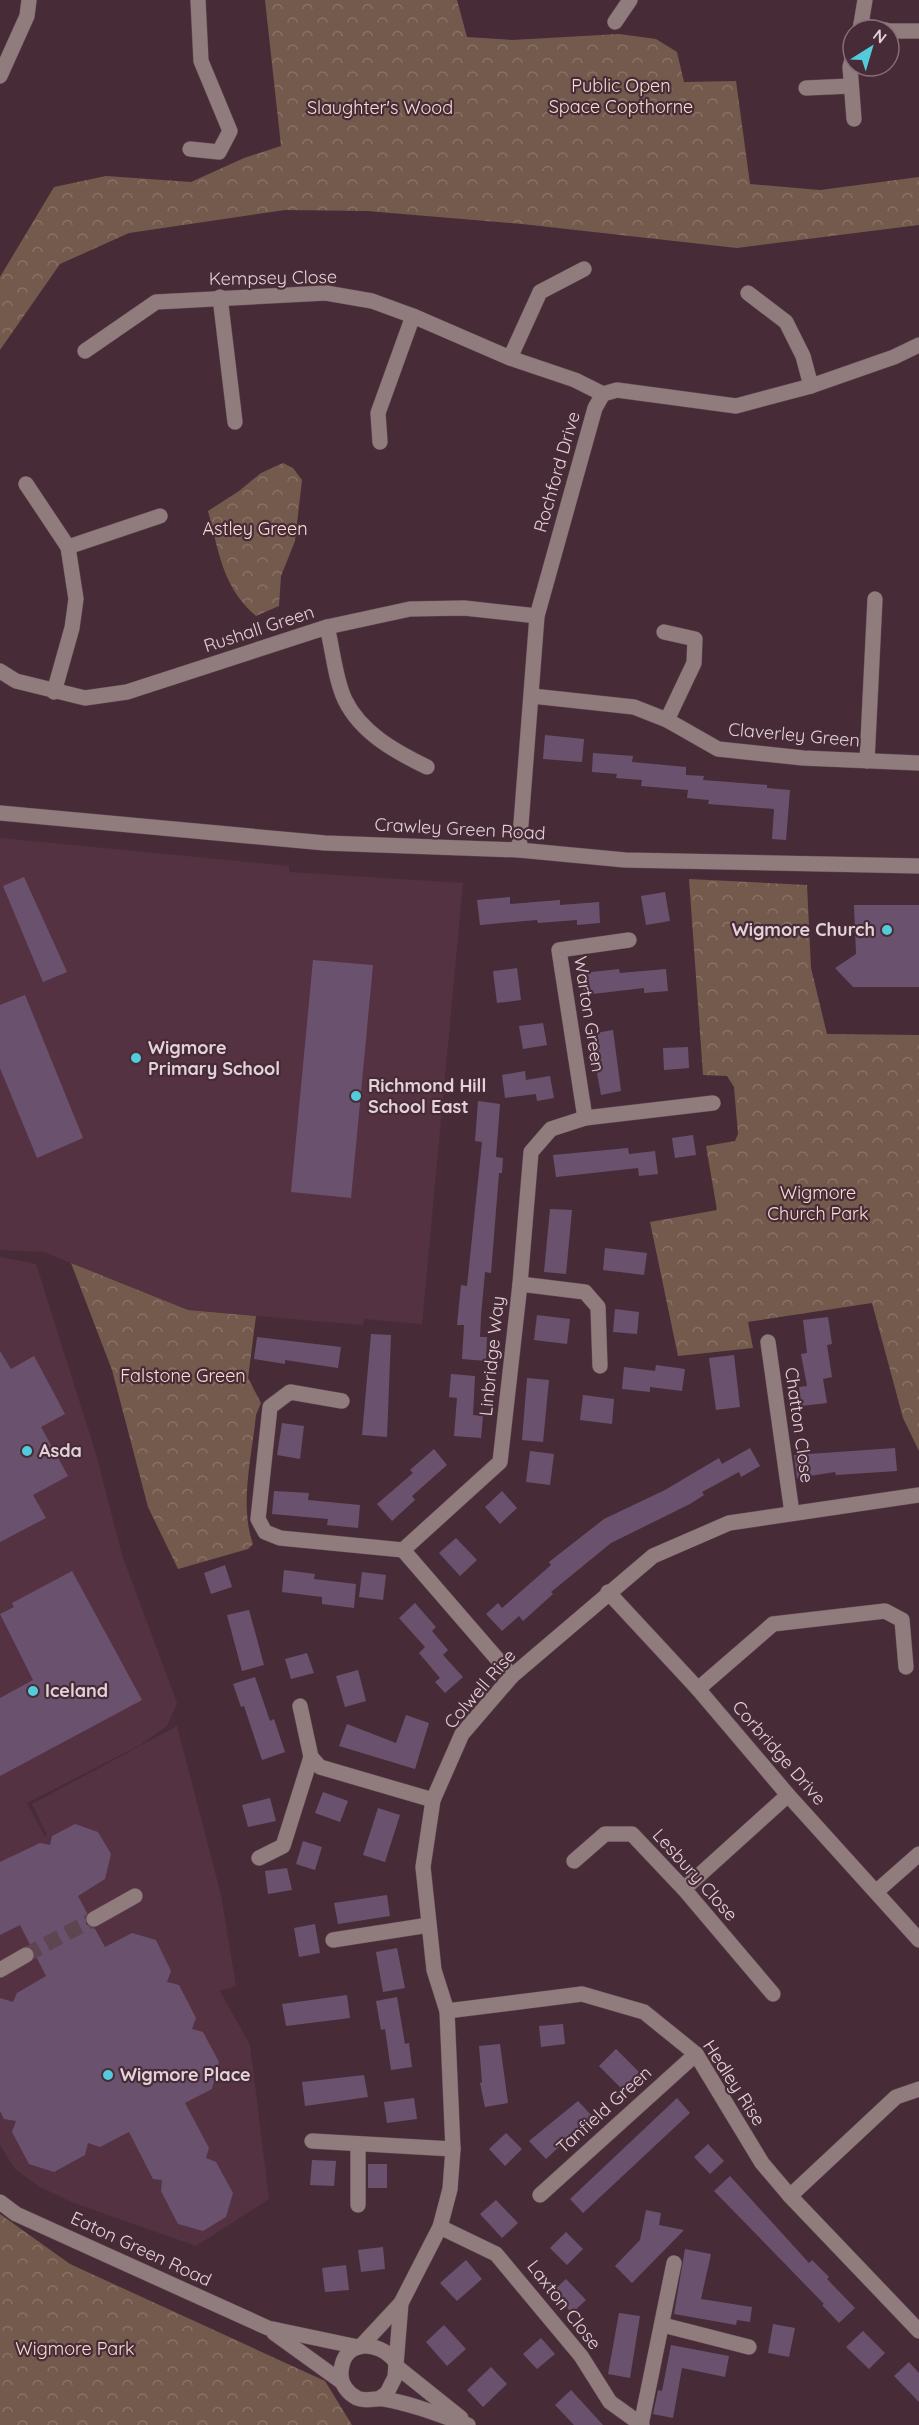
<svg xmlns="http://www.w3.org/2000/svg" width="919" height="2425" font-family="Quicksand,sans-serif">
<style>
.built{fill:#543242}
.forest{fill:url(#forest-crowns)}
.building{fill:#6a526e}
.lines{fill:none;stroke-linecap:round;stroke-linejoin:round}
.minor-tunnel{stroke:#5f4550;stroke-width:15;stroke-dasharray:15 8;stroke-linecap:butt}
.minor-casing{stroke:#634a55;stroke-width:16}
.minor{stroke:#907c7c;stroke-width:15}
.poi-dot{fill:#53cbda;stroke:#472c38;stroke-width:2}
.labels{text-anchor:middle;stroke-width:4.5;stroke-linejoin:round;paint-order:stroke}
.park-label{font-size:18px;fill:#f8ded1;stroke:#472c38}
.street-label{font-size:18px;fill:#e4d2d9;stroke:#472c38}
.poi-label{font-size:18px;font-weight:bold;fill:#e4d2d9;stroke:#472c38;text-anchor:start}
</style>
<defs>
<pattern id="forest-crowns" width="20" height="18" patternUnits="userSpaceOnUse" patternTransform="scale(1.5)"><rect width="20" height="18" fill="#745a4c"/><path d="M2 6a3 3 0 1 1 6 0M12 15a3 3 0 1 1 6 0" fill="none" stroke="#887165"/></pattern>
</defs>
<rect width="100%" height="100%" fill="#472c38"/>
<g class="built">
<polygon points="0,838 289,866 289,872 463,883 422,1324 364,1319 363,1325 188,1310 44,1252 0,1250"/>
<polygon points="0,1257 36,1264 96,1454 122,1555 177,1703 167,1726 140,1745 27,1803 45,1837 47,1835 32,1804 177,1726 221,1895 236,1986 220,1991 250,2045 269,2199 196,2246 74,2203 40,2187 15,2169 0,2145"/>
</g>
<g class="forest">
<polygon points="265,0 457,0 467,37 512,40 619,34 656,39 677,52 684,82 736,81 750,184 820,190 919,177 919,225 737,248 522,224 367,211 285,210 129,233 60,264 0,350 0,277 54,187 106,176 191,182 244,158 281,146"/>
<path d="M283,463l10,5 9,12 -7,61 -14,35 -2,30 -23,10c-34,-29 -37,-65 -48,-105l31,-20 22,-18z"/>
<polygon points="689,879 807,885 811,968 827,1034 919,1035 919,1451 903,1418 872,1303 748,1322 753,1348 678,1356 650,1222 717,1210 706,1146 735,1141 738,1134 734,1087 727,1076 703,1075"/>
<path d="M71,1263l117,47 68,6 -8,62 13,25 -5,12c-4,41 -17,90 -3,129l-5,5 -70,20 -30,-62 -36,-137z"/>
<polygon points="0,2214 70,2264 325,2381 352,2425 0,2425"/>
</g>
<g class="building">
<polygon points="545,735 584,739 582,762 543,759"/>
<polygon points="593,753 633,756 632,762 686,767 686,775 704,776 703,780 767,785 767,788 790,790 786,840 772,839 774,809 708,804 709,800 687,798 688,790 641,786 642,780 616,778 617,774 592,772"/>
<polygon points="24,877 67,972 43,982 3,886"/>
<polygon points="665,892 670,921 646,925 641,896"/>
<polygon points="510,897 510,904 560,900 560,905 599,902 600,923 577,925 577,920 538,923 537,920 480,925 477,900"/>
<polygon points="854,905 919,905 919,987 853,987 835,968 856,954"/>
<polygon points="313,960 373,965 351,1198 291,1192"/>
<polygon points="517,968 521,1000 497,1003 493,971"/>
<polygon points="619,969 620,973 666,969 668,991 644,993 644,988 584,995 582,973"/>
<polygon points="25,995 83,1138 37,1158 0,1068 0,1005"/>
<polygon points="543,1023 547,1045 523,1049 519,1026"/>
<polygon points="613,1030 621,1091 601,1095 590,1034"/>
<polygon points="688,1047 689,1068 664,1070 663,1048"/>
<polygon points="525,1071 526,1080 550,1076 554,1098 537,1101 536,1094 505,1098 502,1075"/>
<polygon points="478,1101 500,1104 496,1157 503,1158 502,1173 499,1173 491,1273 485,1272 481,1316 480,1337 487,1337 486,1361 462,1359 464,1325 457,1325 461,1285 467,1286 482,1142 475,1141"/>
<polygon points="693,1135 696,1155 675,1158 672,1138"/>
<polygon points="628,1148 629,1154 655,1151 658,1174 639,1176 638,1168 556,1177 553,1155"/>
<polygon points="550,1209 572,1210 566,1274 544,1272"/>
<polygon points="605,1248 647,1253 644,1275 603,1270"/>
<polygon points="615,1309 639,1312 637,1334 613,1332"/>
<polygon points="537,1315 570,1319 567,1344 534,1340"/>
<polygon points="828,1317 832,1344 827,1345 832,1377 823,1379 827,1403 801,1406 799,1387 807,1386 801,1354 807,1353 803,1320"/>
<polygon points="371,1334 391,1335 387,1437 362,1435"/>
<polygon points="257,1337 341,1347 338,1368 285,1360 285,1364 254,1359"/>
<polygon points="0,1351 11,1369 34,1356 65,1414 41,1427 68,1476 33,1495 46,1518 0,1542"/>
<polygon points="734,1355 740,1407 716,1410 709,1358"/>
<polygon points="656,1365 685,1369 682,1391 650,1387 650,1392 622,1389 624,1367 655,1371"/>
<polygon points="451,1374 475,1376 473,1415 483,1416 481,1438 454,1436 457,1398 449,1397"/>
<polygon points="527,1378 549,1380 543,1442 522,1440"/>
<polygon points="583,1395 614,1399 612,1424 580,1420"/>
<polygon points="282,1423 304,1426 300,1459 277,1455"/>
<polygon points="750,1448 760,1466 741,1477 739,1472 702,1492 704,1495 690,1504 611,1543 551,1592 553,1594 523,1621 519,1616 502,1631 486,1614 498,1603 502,1608 551,1565 549,1562 604,1519 665,1490 719,1458 722,1464"/>
<polygon points="895,1448 897,1471 836,1475 835,1472 797,1478 794,1455"/>
<polygon points="434,1449 447,1465 412,1496 415,1500 392,1521 377,1504 413,1473 410,1470"/>
<polygon points="530,1451 554,1454 550,1485 526,1482"/>
<polygon points="274,1491 309,1493 308,1500 360,1505 358,1528 327,1525 328,1519 272,1514"/>
<polygon points="502,1491 517,1508 500,1524 485,1507"/>
<polygon points="456,1538 477,1560 460,1576 439,1553"/>
<polygon points="225,1565 232,1587 211,1594 204,1573"/>
<polygon points="284,1570 315,1574 314,1579 356,1584 354,1608 322,1604 322,1597 282,1592"/>
<polygon points="72,1571 142,1700 0,1776 0,1698 33,1680 0,1614 14,1607 12,1603"/>
<polygon points="362,1572 386,1575 383,1600 359,1597"/>
<polygon points="415,1603 436,1627 432,1631 448,1650 443,1655 463,1677 445,1693 435,1682 440,1678 419,1653 425,1647 399,1618"/>
<polygon points="249,1610 264,1665 242,1671 227,1615"/>
<polygon points="307,1653 314,1673 291,1679 285,1659"/>
<polygon points="358,1670 366,1701 345,1707 336,1676"/>
<polygon points="255,1677 270,1721 274,1719 285,1752 262,1760 244,1706 241,1707 233,1684"/>
<polygon points="406,1715 429,1723 415,1769 339,1746 347,1724 396,1743"/>
<polygon points="323,1792 348,1801 340,1822 315,1813"/>
<polygon points="270,1798 276,1821 248,1827 242,1805"/>
<polygon points="378,1808 400,1815 385,1862 363,1855"/>
<polygon points="75,1824 98,1832 111,1854 105,1879 78,1896 87,1913 86,1924 95,1929 105,1947 132,1933 156,1940 171,1971 167,1982 179,1985 196,2018 192,2029 203,2032 219,2062 212,2089 185,2103 209,2148 206,2158 216,2162 233,2193 226,2217 203,2231 178,2224 161,2191 162,2180 153,2179 129,2132 100,2147 88,2143 85,2155 54,2172 29,2164 12,2132 16,2121 4,2119 0,2111 0,1998 13,2002 17,1993 46,1976 20,1925 0,1935 0,1862 40,1843 50,1845 52,1836"/>
<polygon points="303,1841 322,1847 315,1870 296,1864"/>
<polygon points="287,1868 292,1890 268,1894 265,1871"/>
<polygon points="387,1895 390,1916 338,1924 334,1903"/>
<polygon points="315,1924 320,1953 299,1957 294,1928"/>
<polygon points="397,1948 405,1988 383,1992 376,1952"/>
<polygon points="347,1995 350,2018 286,2026 282,2004"/>
<polygon points="397,1997 405,2044 409,2043 412,2067 391,2070 385,2029 381,2030 376,2001"/>
<polygon points="563,2024 565,2044 541,2047 539,2026"/>
<polygon points="500,2044 508,2103 485,2107 480,2083 482,2082 479,2046"/>
<polygon points="616,2049 639,2072 622,2089 599,2066"/>
<polygon points="364,2075 368,2097 305,2106 302,2082"/>
<polygon points="414,2098 417,2119 387,2123 384,2102"/>
<polygon points="677,2098 690,2113 583,2213 570,2199"/>
<polygon points="578,2101 592,2116 546,2159 529,2141"/>
<polygon points="506,2133 522,2149 505,2166 489,2149"/>
<polygon points="708,2144 724,2161 710,2174 694,2157"/>
<polygon points="312,2160 336,2161 334,2186 310,2185"/>
<rect x="368" y="2164" width="19" height="24"/>
<polygon points="730,2176 809,2263 812,2260 829,2277 827,2279 855,2308 839,2323 822,2305 824,2304 714,2191"/>
<polygon points="496,2200 518,2223 502,2238 480,2214"/>
<polygon points="646,2210 661,2213 659,2225 684,2230 632,2283 615,2266 640,2240"/>
<polygon points="566,2232 583,2249 567,2265 550,2248"/>
<polygon points="383,2247 385,2269 361,2272 358,2250"/>
<polygon points="685,2249 711,2254 701,2299 752,2307 750,2322 737,2320 736,2325 674,2314"/>
<polygon points="466,2260 482,2279 457,2301 440,2283"/>
<polygon points="346,2265 349,2290 325,2292 322,2268"/>
<polygon points="566,2279 586,2300 572,2313 552,2292"/>
<polygon points="619,2313 640,2316 630,2378 608,2374"/>
<polygon points="773,2324 795,2328 789,2357 768,2353"/>
<polygon points="444,2325 466,2349 447,2366 426,2342"/>
<polygon points="863,2331 885,2353 869,2369 846,2347"/>
<polygon points="541,2338 555,2354 537,2369 523,2354"/>
<polygon points="671,2345 729,2356 725,2377 682,2368 673,2418 653,2414 658,2390 662,2391"/>
<polygon points="909,2362 919,2373 919,2402 894,2376"/>
<polygon points="491,2367 507,2384 483,2407 467,2390"/>
<polygon points="571,2390 603,2425 574,2425 555,2405"/>
</g>
<g class="lines">
<polyline class="minor-tunnel" points="26,1955 94,1919"/>
<defs>
<g id="minor">
<polyline points="615,22 630,0"/>
<polyline points="861,25 886,30"/>
<polyline points="860,30 865,0"/>
<polyline points="889,31 919,31"/>
<polyline points="853,56 850,67 854,119"/>
<polyline points="0,76 27,16 29,0"/>
<polyline points="806,88 851,86"/>
<polyline points="190,149 219,152 230,131 201,61 198,0"/>
<polyline points="748,293 786,322 803,356 811,386"/>
<polyline points="220,297 235,422"/>
<polyline points="85,351 156,302 326,293 372,301 413,316 510,358 575,380 603,394"/>
<polyline points="510,358 540,292 584,269"/>
<polyline points="380,442 378,413 413,316"/>
<polyline points="26,484 68,547 76,599 72,628 54,692"/>
<polyline points="68,547 160,516"/>
<path d="M327,627c6,23 8,52 18,73 16,33 51,52 82,67"/>
<polyline points="664,632 695,639 694,663 667,720"/>
<polyline points="0,671 16,681 85,698 127,692 327,627 410,609 464,608 537,616"/>
<polyline points="532,696 634,707 667,720 718,749 803,758 919,763"/>
<polyline points="867,761 875,599"/>
<polyline points="0,813 325,843 519,850 625,860 919,866"/>
<polyline points="519,850 537,616 595,408 603,394 617,390 736,406 811,386 894,357 919,345"/>
<polyline points="585,1118 559,950 629,940"/>
<polyline points="520,1284 585,1292 598,1307 600,1366"/>
<polyline points="768,1342 792,1513"/>
<polyline points="342,1401 290,1392 270,1407 258,1519 265,1532 280,1538 403,1550"/>
<polyline points="608,1592 698,1689 788,1795 919,1940"/>
<polyline points="512,1676 403,1550 500,1462 520,1284 531,1152 551,1129 585,1118 713,1103"/>
<polyline points="698,1689 773,1624 885,1611 902,1620 906,1667"/>
<polyline points="300,1706 311,1757 320,1767 433,1800"/>
<polyline points="259,1858 283,1846 311,1757"/>
<polyline points="574,1861 605,1834 632,1834 684,1889 773,1994"/>
<polyline points="684,1889 788,1795"/>
<polyline points="877,1891 919,1854"/>
<polyline points="94,1919 135,1896"/>
<polyline points="333,1940 429,1925"/>
<polyline points="0,1970 26,1955"/>
<polyline points="447,2011 582,1994 644,2012 696,2054 762,2163 790,2196 919,2331"/>
<polyline points="312,2141 453,2149"/>
<polyline points="540,2195 696,2054"/>
<polyline points="790,2196 896,2097 919,2089"/>
<polyline points="0,2202 16,2214 268,2328 358,2347"/>
<polyline points="358,2205 358,2144"/>
<polyline points="440,2227 496,2254 581,2356 610,2402 642,2425"/>
<polyline points="663,2325 749,2347"/>
<polyline points="274,2333 342,2382"/>
<polyline points="361,2346 401,2303 440,2227 450,2189 453,2149 447,2011 434,1970 423,1867 433,1800 462,1734 512,1676 653,1556 729,1523 919,1495"/>
<path d="M395,2361c-17,-21 -52,-22 -54,11 -1,11 6,21 16,26 9,4 18,0 27,1 29,5 56,16 84,26"/>
<polyline points="396,2366 461,2418"/>
<polyline points="380,2398 387,2393 395,2377 401,2303"/>
<polyline points="641,2425 674,2263"/>
</g>
</defs>
<use href="#minor" class="minor-casing"/>
<use href="#minor" class="minor"/>
</g>
<g class="poi-dot">
<circle cx="887" cy="930" r="6"/>
<circle cx="136" cy="1058" r="6"/>
<circle cx="356" cy="1096" r="6"/>
<circle cx="27" cy="1451" r="6"/>
<circle cx="33" cy="1691" r="6"/>
<circle cx="108" cy="2075" r="6"/>
</g>
<g class="labels">
<g class="park-label">
<text x="621" y="92">Public Open<tspan x="621" dy="21">Space Copthorne</tspan></text>
<text x="380" y="114">Slaughter's Wood</text>
<text x="255" y="535">Astley Green</text>
<text x="818" y="1199">Wigmore<tspan x="818" dy="21">Church Park</tspan></text>
<text x="183" y="1382">Falstone Green</text>
<text x="75" y="2355">Wigmore Park</text>
</g>
<g class="street-label">
<text transform="translate(273 278) rotate(-1)" y="6">Kempsey Close</text>
<text transform="translate(557 472) rotate(-74)" y="6">Rochford Drive</text>
<text transform="translate(259 629) rotate(-18)" y="6">Rushall Green</text>
<text transform="translate(794 735) rotate(5)" y="6">Claverley Green</text>
<text transform="translate(460 829) rotate(3)" y="6">Crawley Green Road</text>
<text transform="translate(589 1014) rotate(81)" y="6">Warton Green</text>
<text transform="translate(492 1356) rotate(-84)" y="6">Linbridge Way</text>
<text transform="translate(799 1425) rotate(82)" y="6">Chatton Close</text>
<text transform="translate(480 1689) rotate(-49)" y="6">Colwell Rise</text>
<text transform="translate(779 1753) rotate(49)" y="6">Corbridge Drive</text>
<text transform="translate(695 1875) rotate(48)" y="6">Lesbury Close</text>
<text transform="translate(734 2083) rotate(57)" y="6">Hedley Rise</text>
<text transform="translate(604 2110) rotate(-42)" y="6">Tanfield Green</text>
<text transform="translate(141 2249) rotate(25)" y="6">Eaton Green Road</text>
<text transform="translate(564 2305) rotate(52)" y="6">Laxton Close</text>
</g>
<g class="poi-label">
<text x="875" y="936" text-anchor="end">Wigmore Church</text>
<text x="148" y="1054">Wigmore<tspan x="148" dy="21">Primary School</tspan></text>
<text x="368" y="1092">Richmond Hill<tspan x="368" dy="21">School East</tspan></text>
<text x="39" y="1457">Asda</text>
<text x="45" y="1697">Iceland</text>
<text x="120" y="2081">Wigmore Place</text>
</g>
</g>
<g transform="translate(871 48) rotate(37)"><circle r="28" fill="#472c38" stroke="#866e78" stroke-width="1.5"/>
<path d="M0-4.5L10 22L0 15L-10 22Z" fill="#53cbda"/>
<text y="-9" font-size="16" font-weight="bold" text-anchor="middle" fill="#e4d2d9">N</text>
</g>
</svg>
